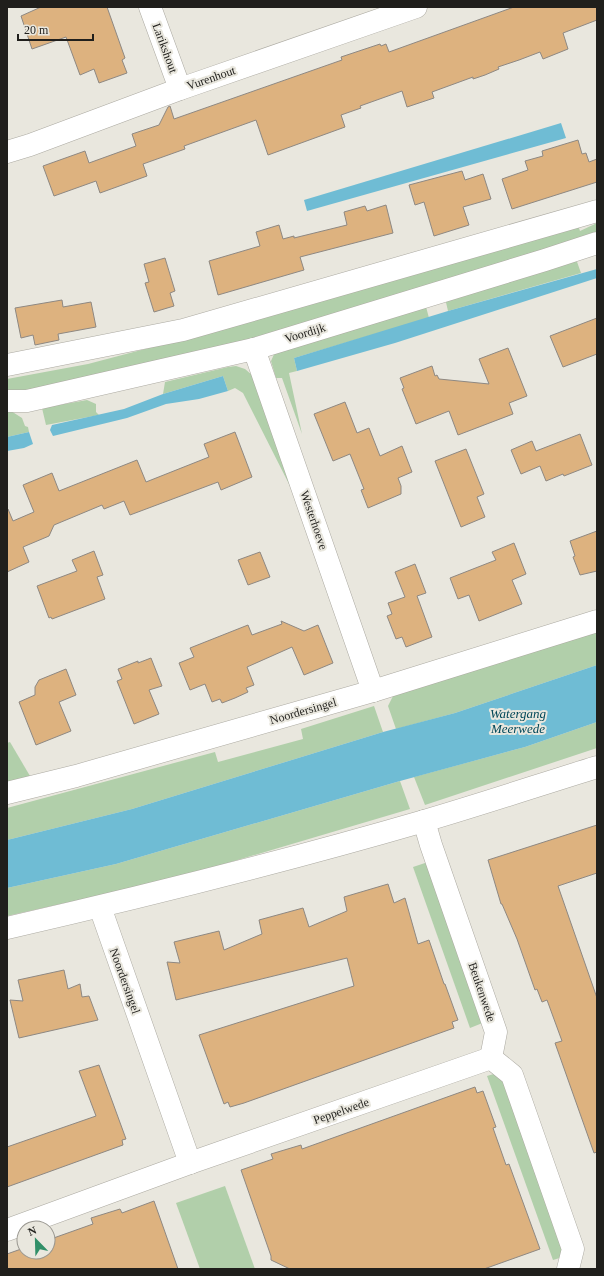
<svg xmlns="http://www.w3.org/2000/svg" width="604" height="1276" font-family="Georgia,serif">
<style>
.green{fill:#b1cfaa}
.water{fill:#6fbcd4}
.building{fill:#ddb27f;stroke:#8e8882}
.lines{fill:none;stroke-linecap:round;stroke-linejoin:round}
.street-casing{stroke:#acaaa2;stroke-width:23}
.street{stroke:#fff;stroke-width:22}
.labels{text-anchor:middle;stroke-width:4;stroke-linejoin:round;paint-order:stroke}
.street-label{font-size:12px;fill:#201f1c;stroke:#e9e7de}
.water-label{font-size:13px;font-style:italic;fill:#004758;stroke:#e9e7de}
</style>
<rect width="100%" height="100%" fill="#e9e7de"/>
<g class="green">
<polygon points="597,223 597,237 263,339 97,378 7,393 7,379 88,364 202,334 578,225 580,231"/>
<polygon points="576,259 581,273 448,311 445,298"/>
<polygon points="425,303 429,318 294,358 297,371 289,373 302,434 282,378 276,378 271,361 275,352"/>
<polygon points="236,366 245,369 252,375 291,488 243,393 235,388 228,391 223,376 163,394 165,382 228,367"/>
<polygon points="87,400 96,404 96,412 99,415 46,425 42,408"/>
<polygon points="7,411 11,411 22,418 25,426 28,427 29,432 7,437"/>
<polygon points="597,628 597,665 455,713 396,729 388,706 393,696"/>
<polygon points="374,706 383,732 132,809 7,840 7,808 215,752 218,762 303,739 301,729"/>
<polygon points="597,722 597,748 425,805 414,777 525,747"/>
<polygon points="10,742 30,776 7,782 7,743"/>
<polygon points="400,781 410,809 177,878 7,916 7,888 116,864"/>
<polygon points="428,862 485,1022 470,1028 413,867"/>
<polygon points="497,1073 506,1079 566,1247 563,1257 553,1260 487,1076"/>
<polygon points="225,1186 255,1269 200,1269 176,1203"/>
</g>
<g class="water">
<polygon points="561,123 566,138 307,211 304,200"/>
<polygon points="597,269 597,278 395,343 297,371 294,358 448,311"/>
<polygon points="223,376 228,391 199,399 166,404 127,418 53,436 50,430 52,425 124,409 163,394"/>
<polygon points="29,432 33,444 24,448 7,451 7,437"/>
<polygon points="597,665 597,722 525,747 400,781 116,864 7,888 7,840 132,809 383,732 455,713"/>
</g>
<g class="building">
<polygon points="41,7 107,7 125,58 122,60 127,73 99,83 94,69 80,75 66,37 32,49 21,16"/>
<polygon points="514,7 597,7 597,20 563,33 568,49 543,59 540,52 519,60 498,67 499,69 485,75 473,79 473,77 432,92 434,98 407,107 402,91 360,106 361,108 341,115 345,127 268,155 256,120 184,146 185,149 143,164 147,176 100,193 96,181 54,196 43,166 85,151 89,163 136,146 132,134 159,125 168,107 170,106 174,119 342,60 341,57 380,44 381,46 386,44 389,52"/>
<polygon points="578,140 582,154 586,153 589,162 597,159 597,182 512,209 502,179 528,170 525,161 543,156 542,151"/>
<polygon points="462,171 465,180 483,174 491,199 463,207 469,225 434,236 424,202 415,205 409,185"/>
<polygon points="386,205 393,233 300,257 304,270 218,295 209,261 260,246 256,232 279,225 283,239 294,236 294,238 347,225 344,212 365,206 367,211"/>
<polygon points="165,258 175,291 170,293 174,306 154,312 145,283 149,282 144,264"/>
<polygon points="62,300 63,307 91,302 96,327 58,334 59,340 35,345 33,335 21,338 15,308"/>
<polygon points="597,318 597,354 563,367 550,336"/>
<polygon points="508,348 527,396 509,403 513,414 458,435 449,411 416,424 402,389 404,388 400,378 432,366 435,376 437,375 439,379 489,384 479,359"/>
<polygon points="345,402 357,433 369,428 380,456 402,446 412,472 398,478 401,486 401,494 368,508 361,490 364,489 350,454 333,461 314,414"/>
<polygon points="235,432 252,477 221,490 218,482 130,515 124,501 104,509 102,505 54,525 49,536 23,547 29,562 7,572 7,509 8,509 13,521 34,512 23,485 52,473 59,491 137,460 146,482 209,457 204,444"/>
<polygon points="580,434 592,465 564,476 563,474 546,481 540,466 521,474 511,450 532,441 536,451"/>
<polygon points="466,449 484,494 477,497 485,517 461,527 435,461"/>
<polygon points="597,531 597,571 580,575 573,557 575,556 570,541"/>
<polygon points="514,543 526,574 512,580 522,604 479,621 469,595 458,599 450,578 496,560 492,552"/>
<polygon points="94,551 103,575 97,577 105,599 52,619 51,617 49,618 37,586 77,571 72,560"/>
<polygon points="260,552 270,577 248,585 238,560"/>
<polygon points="415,564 426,593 417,596 432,637 406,647 402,637 396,639 387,616 392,614 388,603 405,597 395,572"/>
<polygon points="281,621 304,631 318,625 333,663 304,675 292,647 247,667 254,685 246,688 248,692 235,698 222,703 220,699 212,702 205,684 190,690 179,663 194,657 190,648 248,625 252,635 282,624"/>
<polygon points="151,658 162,686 149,690 159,714 134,724 117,681 122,679 118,669 138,661 138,663"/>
<polygon points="66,669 76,695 59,702 71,731 36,745 19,702 35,695 35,687 39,680"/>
<polygon points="597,825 597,873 558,886 597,998 597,1152 594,1153 555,1043 562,1041 547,1000 542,1002 537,989 535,990 517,939 502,904 501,904 488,860"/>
<polygon points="388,884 394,903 405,898 418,944 429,940 444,984 445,984 458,1020 452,1022 454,1028 244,1103 230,1107 228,1102 224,1104 199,1035 354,986 347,958 176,1000 167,962 180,963 174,942 219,931 224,950 262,934 259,920 303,908 309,927 347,911 344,897"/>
<polygon points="64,970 68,989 80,984 82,997 89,996 98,1020 19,1038 10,1000 23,1001 18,980"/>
<polygon points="99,1065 126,1139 122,1140 123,1145 7,1187 7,1147 96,1116 79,1071"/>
<polygon points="475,1087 477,1093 483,1091 496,1127 493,1128 506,1165 509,1164 540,1249 484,1269 290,1269 271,1260 271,1256 241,1170 273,1159 271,1154 301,1145 302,1149"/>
<polygon points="154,1201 178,1269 7,1269 7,1254 24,1248 24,1252 48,1252 48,1240 93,1224 91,1218 120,1209 122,1213"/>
</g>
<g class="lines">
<defs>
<g id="street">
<polyline points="150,7 180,89"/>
<polyline points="7,152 30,145 180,89 416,7"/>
<polyline points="254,349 373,691"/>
<polyline points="7,365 183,330 597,211"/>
<polyline points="7,401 27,401 254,349 545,260 597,243"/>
<polyline points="7,793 76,776 373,691 597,621"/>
<polyline points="424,821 431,845 496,1032 491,1058 512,1075 573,1249 568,1269"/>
<polyline points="100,907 190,1163"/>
<path d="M7,928c140,-32 279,-67 417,-107 58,-17 115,-36 173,-54"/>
<polyline points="7,1230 190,1163 491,1058"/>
</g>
</defs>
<use href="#street" class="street-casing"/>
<use href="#street" class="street"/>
</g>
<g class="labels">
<g class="street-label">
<text transform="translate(165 48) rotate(70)" y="4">Larikshout</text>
<text transform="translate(211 78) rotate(-19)" y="4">Vurenhout</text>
<text transform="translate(305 333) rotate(-17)" y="4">Voordijk</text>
<text transform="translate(314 520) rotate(71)" y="4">Westerhoeve</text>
<text transform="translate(303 711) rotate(-16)" y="4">Noordersingel</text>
<text transform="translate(125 981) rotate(70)" y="4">Noordersingel</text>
<text transform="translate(482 992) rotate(71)" y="4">Beukenwede</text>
<text transform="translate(341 1111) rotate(-19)" y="4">Peppelwede</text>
</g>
<g class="water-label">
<text x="518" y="718">Watergang<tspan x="518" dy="15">Meerwede</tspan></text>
</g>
</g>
<rect width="604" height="1276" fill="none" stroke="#201f1c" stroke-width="16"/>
<g transform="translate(36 1240) rotate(337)"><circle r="19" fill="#e9e7de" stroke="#999790"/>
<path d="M0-3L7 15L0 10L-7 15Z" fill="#318f68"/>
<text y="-6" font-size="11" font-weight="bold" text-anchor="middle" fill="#201f1c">N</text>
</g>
<path d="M18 34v6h75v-6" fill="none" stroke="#201f1c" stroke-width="2"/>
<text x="24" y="34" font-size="12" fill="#201f1c" stroke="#e9e7de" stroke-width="3" paint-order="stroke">20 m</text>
</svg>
